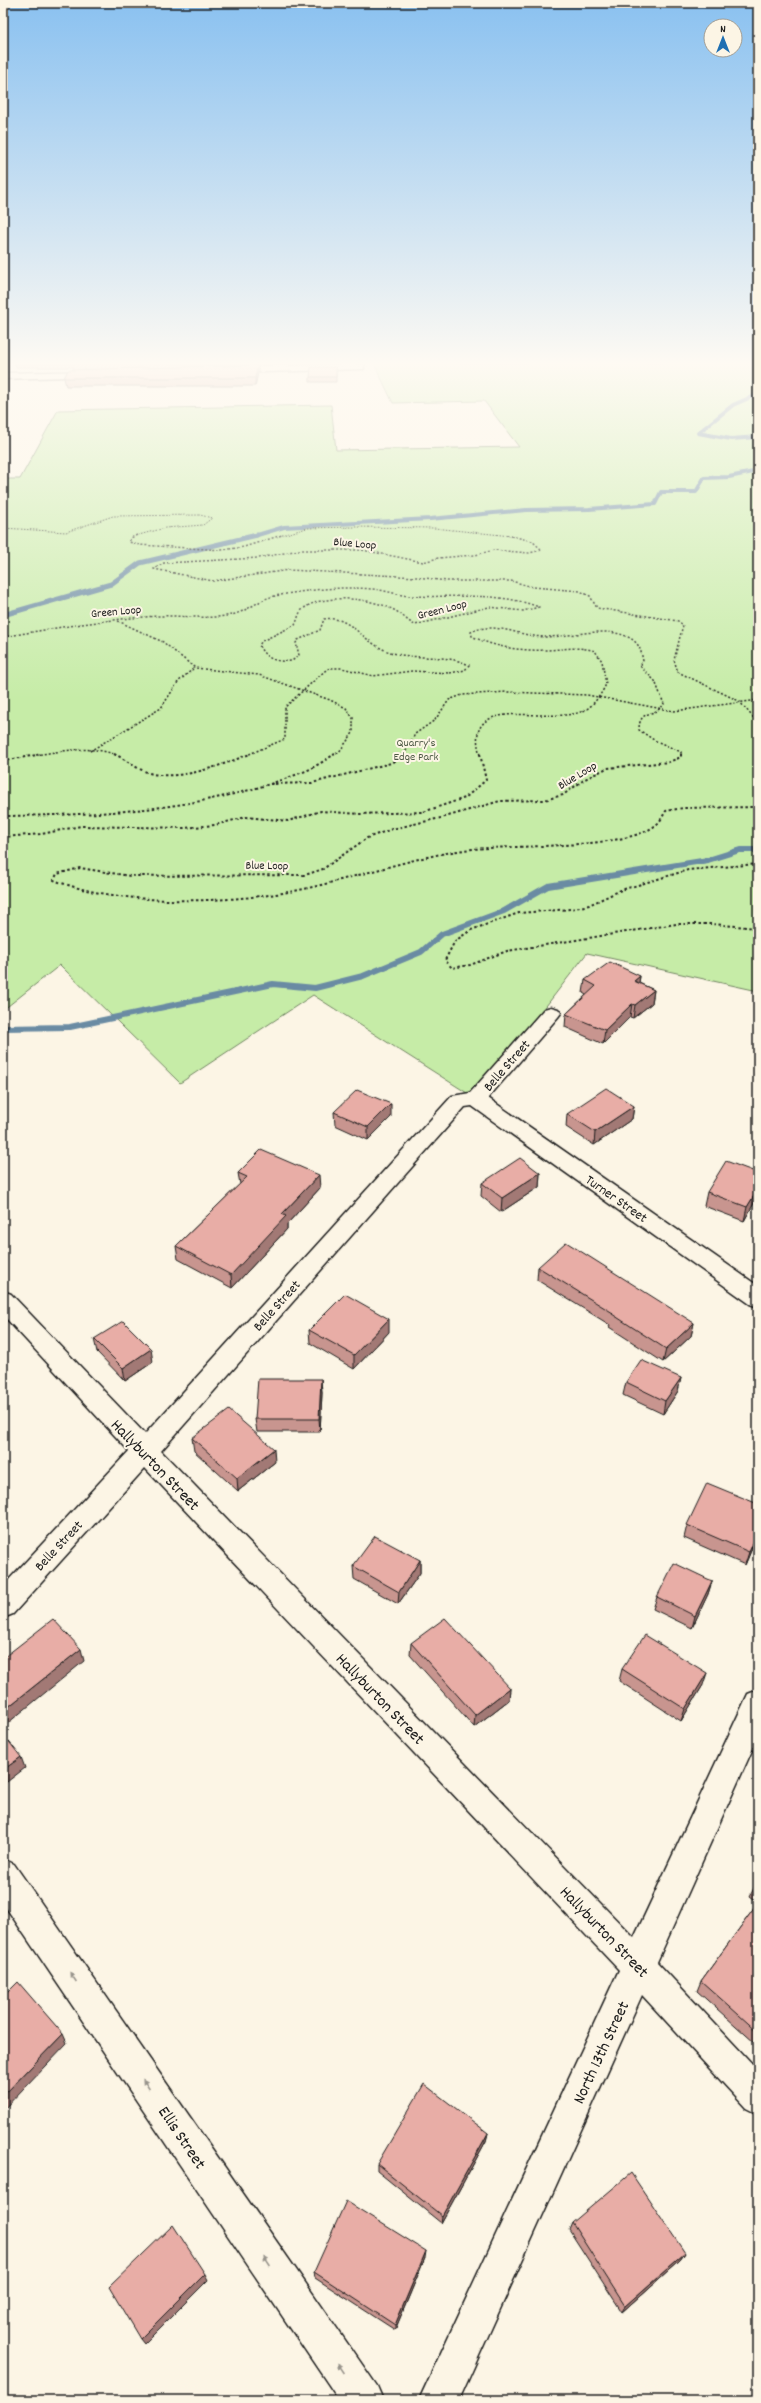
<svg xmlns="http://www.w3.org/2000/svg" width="761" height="2403" font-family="Dekko,sans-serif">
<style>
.green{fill:#c6eca7;stroke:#718462}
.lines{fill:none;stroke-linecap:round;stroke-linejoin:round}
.stream-far2{stroke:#6a8ba3;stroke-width:4}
.stream-far1{stroke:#6a8ba3;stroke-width:5}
.stream{stroke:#6a8ba3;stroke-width:6}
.minor-casing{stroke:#1c1c1c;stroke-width:3}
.path-far2{stroke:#1c1c1c;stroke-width:1;stroke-dasharray:1.5 1.5;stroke-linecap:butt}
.path-far1{stroke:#1c1c1c;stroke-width:1.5;stroke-dasharray:2 2;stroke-linecap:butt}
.path{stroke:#1c1c1c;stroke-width:2;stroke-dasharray:2.5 2.5;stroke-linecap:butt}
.minor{fill:#fcf5e5;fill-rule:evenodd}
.wall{fill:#c8958f;stroke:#1c1c1c}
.shaded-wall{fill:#a27974;stroke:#1c1c1c}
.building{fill:#e8ada6;stroke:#1c1c1c}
.oneway{fill:#97938b}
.labels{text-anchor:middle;stroke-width:4;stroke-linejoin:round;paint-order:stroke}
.far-street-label{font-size:12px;fill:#1c1c1c;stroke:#fcf5e5}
.far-park-label{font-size:12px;fill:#4f5a46;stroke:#fcf5e5}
.street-label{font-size:14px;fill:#1c1c1c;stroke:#fcf5e5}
.near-street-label{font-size:17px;fill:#1c1c1c;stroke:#fcf5e5}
</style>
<rect width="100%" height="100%" fill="#fcf5e5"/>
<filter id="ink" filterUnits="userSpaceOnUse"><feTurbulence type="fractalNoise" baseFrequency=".025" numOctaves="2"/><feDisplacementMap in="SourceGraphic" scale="8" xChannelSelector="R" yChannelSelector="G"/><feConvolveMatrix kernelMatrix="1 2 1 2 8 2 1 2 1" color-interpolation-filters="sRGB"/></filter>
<g filter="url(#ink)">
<polygon class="green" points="374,363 758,363 758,991 587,953 475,1098 313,995 180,1083 60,965 3,1010 3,479 20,479 58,410 331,405 336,450 519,447 484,401 393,403"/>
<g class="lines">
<g class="stream-far2">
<polyline points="758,394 733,405 698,433 731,439 758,437"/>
<polyline points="254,536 284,527 430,519 526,510 589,509 655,504 661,492 696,492 704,478 729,477 758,471"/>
</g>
<polyline class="stream-far1" points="3,615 111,584 140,563 257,535"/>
<polyline class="stream" points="3,1028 70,1027 273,984 315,988 363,976 421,952 442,934 504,911 548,886 708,860 740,850 758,850"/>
<defs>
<g id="minor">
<polygon points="361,364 364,365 364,369 228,373 223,370 228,367"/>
<polygon points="96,371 99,372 99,376 3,379 3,373"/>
<polygon points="551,1007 558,1009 561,1013 558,1017 488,1098 758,1286 758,1307 750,1304 472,1106 465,1107 161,1451 634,1938 748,1694 758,1690 758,1737 657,1962 758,2070 758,2114 746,2108 642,1995 459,2400 419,2400 619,1970 145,1468 13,1614 3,1618 3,1586 129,1451 3,1315 3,1291 11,1294 145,1434 452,1096 470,1093 544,1009"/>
<polygon points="3,1859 14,1864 377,2386 383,2400 339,2400 3,1903"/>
</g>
</defs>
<use href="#minor" class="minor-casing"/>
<g class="path-far2">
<polyline points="3,528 66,532 113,516 200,515 212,518 203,525 165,528 135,536"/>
<polyline points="279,536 307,528 355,527 434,528 511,536"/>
</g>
<g class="path-far1">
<polyline points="137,535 131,538 129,542 139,545 222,550 244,547 282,535"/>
<polyline points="507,535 532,541 542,550 529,553 494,550 475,555 438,558 423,562 362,550 299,550 259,558 164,563 154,569 213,581 289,570 417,577 447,581 511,581 533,587 580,591 590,596 597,608 678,621 683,625 674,660 678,672 739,701 758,723"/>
<polyline points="118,621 163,642 195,668 259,675 330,700 346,708 353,718 353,733 339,752 333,755"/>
<path d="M3,637c52,-9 103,-18 156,-21 24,-1 49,4 72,-1 16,-3 28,-16 44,-19 32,-6 65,-10 97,-7 13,1 25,6 38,7 47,2 84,-5 129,11l-16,4 -34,-4 -74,18c-8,-4 -14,-12 -23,-16 -21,-11 -69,-16 -89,0 -5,4 -5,11 -8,16l-33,16 -3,4c6,15 18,17 33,16l7,-6 -3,-12 2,-3 22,-10 4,-11c26,-4 38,22 61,31 27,12 57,2 84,15l-4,5 -15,3 -38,-2 -39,5 -31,-8h-11l-4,1 -42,38v32l-38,16"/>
<polyline points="90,751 161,708 178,682 194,668"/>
<path d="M36,755c26,-4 56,-10 80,0"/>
<polyline points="404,755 415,734 435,720 449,700 462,695 507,692 587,695 674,711 758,700"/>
<path d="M480,755c-19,-66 73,-27 105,-45 8,-4 18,-18 21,-26l-4,-23 -7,-10c-16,-5 -31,-2 -47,-1 -26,1 -53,-2 -76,-14l-1,-4c19,-10 43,1 63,4 30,5 68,-13 96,2 10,6 11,13 13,23l-3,5 15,15 9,23c-9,14 -25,4 -25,26l15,10 27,12v3"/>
</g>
<g class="path">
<path d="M114,754c13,6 25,17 39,20 31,6 69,-9 97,-20"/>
<path d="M681,754v3l-12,5 -62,6 -22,11 -22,16 -19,5 -44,1 -55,16 -53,12 -25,9 -44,31 -18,6 -175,1 -50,-8 -23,6 -3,6c67,27 180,24 250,9 54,-12 106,-31 160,-39 42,-6 165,1 193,-26 4,-3 6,-9 9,-13l17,-3 75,-1"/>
<polyline points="3,761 42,754"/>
<polyline points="270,784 312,783 391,763 405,754"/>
<path d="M3,816c100,-1 206,-6 300,-44 11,-4 22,-12 32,-18"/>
<polyline points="3,837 42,834 81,826 184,828 215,825 246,817 288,821 321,811 359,814 423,812 465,798 486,780 480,754"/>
<polyline points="758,864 688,870 621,890 589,905 571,909 519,913 471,930 455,941 445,960 452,968 470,965 507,951 676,924 712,924 758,928"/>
</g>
<use href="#minor" class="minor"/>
</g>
<g class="wall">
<polygon points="15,363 260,363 260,365 258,365 258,373 255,386 66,386 64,378 73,370 73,367 16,367"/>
<polygon points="312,363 337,363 312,364"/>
<polygon points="336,367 336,382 310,382 310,377"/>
<polygon points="640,976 639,983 654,990 652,1003 633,1018 630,1017 603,1044 565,1027 566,1014 586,995 583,993 585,980"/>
<polygon points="634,1106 632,1119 594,1145 566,1127 567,1114"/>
<polygon points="334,1112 391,1117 368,1140 335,1125"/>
<polygon points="238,1173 320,1188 287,1224 287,1229 232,1288 178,1259 176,1246 240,1184"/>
<polygon points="540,1173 539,1187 501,1212 481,1196 482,1183"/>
<polygon points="758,1173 758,1196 744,1221 704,1206 707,1192"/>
<polygon points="538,1267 694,1323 691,1336 663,1362 609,1327 610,1325 537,1280"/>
<polygon points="309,1330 389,1332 354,1369 310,1343"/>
<polygon points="94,1339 153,1362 125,1381 97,1352"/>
<polygon points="681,1378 678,1391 663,1414 623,1395 626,1382"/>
<polygon points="321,1379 322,1393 320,1432 257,1432 255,1419"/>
<polygon points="192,1438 275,1462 238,1491 194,1451"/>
<polygon points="758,1504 758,1534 745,1565 684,1538 687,1525"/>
<polygon points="420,1560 420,1573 398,1604 354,1579 353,1566"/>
<polygon points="712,1581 708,1594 692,1628 653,1609 657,1597"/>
<polygon points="411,1643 510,1688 509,1700 474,1727 410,1655"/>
<polygon points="622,1669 703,1685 681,1721 619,1681"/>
<polygon points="758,1881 758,1902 750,1896 755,1886"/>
<polygon points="758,1903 758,2038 755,2043 697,1991 701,1981"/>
<polygon points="488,2133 486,2141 441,2223 377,2171 377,2164"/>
<polygon points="572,2223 685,2253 680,2260 622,2312 569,2230"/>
<polygon points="425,2258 395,2330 315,2278 314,2272"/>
</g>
<g class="shaded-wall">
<polygon points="258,365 258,373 255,386 255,378"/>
<polygon points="640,976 638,989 634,981"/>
<polygon points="654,990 652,1003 633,1018 635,1005"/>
<polygon points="632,1004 630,1017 603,1044 605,1030"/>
<polygon points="391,1104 391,1117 368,1140 368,1127"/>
<polygon points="634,1106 632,1119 594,1145 595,1132"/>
<polygon points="540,1173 539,1187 501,1212 502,1198"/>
<polygon points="319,1175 320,1188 287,1224 287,1229 232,1288 231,1275 282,1214"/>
<polygon points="758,1189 758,1196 744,1221 747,1207"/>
<polygon points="389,1319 389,1332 354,1369 354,1355"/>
<polygon points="694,1323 691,1336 663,1362 666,1349"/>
<polygon points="151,1349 153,1362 125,1381 123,1368"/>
<polygon points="681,1378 678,1391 663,1414 665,1401"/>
<polygon points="321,1379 322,1393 320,1432 319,1419"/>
<polygon points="274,1449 275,1462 238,1491 237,1478"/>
<polygon points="758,1532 758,1534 745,1565 749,1552"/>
<polygon points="420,1560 420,1573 398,1604 399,1592"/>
<polygon points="712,1581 708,1594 692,1628 695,1616"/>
<polygon points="81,1649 84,1661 3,1727 3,1711"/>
<polygon points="707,1673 703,1685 681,1721 685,1709"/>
<polygon points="510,1688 509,1700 474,1727 475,1715"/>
<polygon points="21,1757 25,1768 3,1785 3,1770"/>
<polygon points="63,2034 67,2043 3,2110 3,2096"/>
<polygon points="488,2133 486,2141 441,2223 442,2216"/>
<polygon points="426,2251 425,2258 395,2330 395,2325"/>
<polygon points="685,2253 680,2260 622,2312 625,2306"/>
<polygon points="205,2274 208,2280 144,2344 140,2339"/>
</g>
<g class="building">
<polygon points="258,365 255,378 64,378 68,370"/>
<polygon points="311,367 336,367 336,377 310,377"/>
<polygon points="610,962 640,976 634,981 654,990 635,1005 632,1004 605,1030 566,1014 596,986 585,980"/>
<polygon points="606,1088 634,1106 595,1132 567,1114"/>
<polygon points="357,1090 391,1104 368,1127 334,1112"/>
<polygon points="261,1150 319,1175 282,1214 286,1216 231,1275 176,1246 247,1177 238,1173"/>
<polygon points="520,1158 540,1173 502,1198 482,1183"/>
<polygon points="726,1161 758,1173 758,1189 747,1207 707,1192"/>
<polygon points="566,1242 694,1323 666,1349 612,1314 613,1313 538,1267"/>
<polygon points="345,1294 389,1319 354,1355 309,1330"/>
<polygon points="123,1321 151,1349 123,1368 94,1339"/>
<polygon points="641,1360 681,1378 665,1401 626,1382"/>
<polygon points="258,1379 321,1379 319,1419 255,1419"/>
<polygon points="229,1410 274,1449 237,1478 192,1438"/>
<polygon points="707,1483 758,1504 758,1532 749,1552 687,1525"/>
<polygon points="375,1536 420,1560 399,1592 353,1566"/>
<polygon points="674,1563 712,1581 695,1616 657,1597"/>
<polygon points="445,1618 510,1688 475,1715 411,1643"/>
<polygon points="53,1619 81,1649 3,1711 3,1658"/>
<polygon points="645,1635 707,1673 685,1709 622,1669"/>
<polygon points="3,1734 21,1757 3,1770"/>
<polygon points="758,1881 758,1888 755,1886"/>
<polygon points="758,1903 758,2032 701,1981"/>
<polygon points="18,1982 63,2034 3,2096 3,1997"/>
<polygon points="424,2084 488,2133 442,2216 377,2164"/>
<polygon points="631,2173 685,2253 625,2306 572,2223"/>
<polygon points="346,2201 426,2251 395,2325 314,2272"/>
<polygon points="173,2225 205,2274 140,2339 109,2287"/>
</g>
<defs><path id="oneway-solid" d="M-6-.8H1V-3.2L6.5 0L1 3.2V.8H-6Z"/></defs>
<g class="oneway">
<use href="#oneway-solid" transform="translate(73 1977) rotate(-124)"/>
<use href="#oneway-solid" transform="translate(146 2084) rotate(-124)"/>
<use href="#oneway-solid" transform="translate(267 2261) rotate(-124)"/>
<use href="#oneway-solid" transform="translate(341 2368) rotate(-124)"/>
</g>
</g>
<linearGradient id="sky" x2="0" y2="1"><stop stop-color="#8ac1f0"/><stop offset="0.52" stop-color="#fefaf3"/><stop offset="1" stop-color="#fefaf3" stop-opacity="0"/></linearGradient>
<rect width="761" height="699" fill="url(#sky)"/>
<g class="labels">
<g class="far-street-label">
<text transform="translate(355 543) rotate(5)" y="4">Blue Loop</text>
<text transform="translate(442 609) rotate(-14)" y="4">Green Loop</text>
<text transform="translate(116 611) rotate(-5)" y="4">Green Loop</text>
<text transform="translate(577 775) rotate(-31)" y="4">Blue Loop</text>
<text transform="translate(267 865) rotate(1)" y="4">Blue Loop</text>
</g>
<g class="far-park-label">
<text x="416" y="746">Quarry's<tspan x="416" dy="14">Edge Park</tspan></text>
</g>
<g class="street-label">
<text transform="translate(506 1065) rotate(-49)" y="5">Belle Street</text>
<text transform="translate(617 1198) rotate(35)" y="5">Turner Street</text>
<text transform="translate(276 1305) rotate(-48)" y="5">Belle Street</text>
<text transform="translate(58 1545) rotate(-47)" y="5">Belle Street</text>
</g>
<g class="near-street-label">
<text transform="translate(156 1464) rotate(46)" y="6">Hallyburton Street</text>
<text transform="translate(381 1698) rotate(46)" y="6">Hallyburton Street</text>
<text transform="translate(605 1931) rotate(46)" y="6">Hallyburton Street</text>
<text transform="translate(600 2052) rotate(-65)" y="6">North 13th Street</text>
<text transform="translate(183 2137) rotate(56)" y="6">Ellis Street</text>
</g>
</g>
<rect width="761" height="2403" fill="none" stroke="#fcf5e5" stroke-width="16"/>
<rect x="8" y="8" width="745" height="2387" fill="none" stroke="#1c1c1c" stroke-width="1.5" filter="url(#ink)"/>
<g transform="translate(723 38)"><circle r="19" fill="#fcf5e5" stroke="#a29e95"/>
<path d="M0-3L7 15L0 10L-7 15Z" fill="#1f6fb2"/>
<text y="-6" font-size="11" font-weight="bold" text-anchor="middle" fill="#1c1c1c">N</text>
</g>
</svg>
